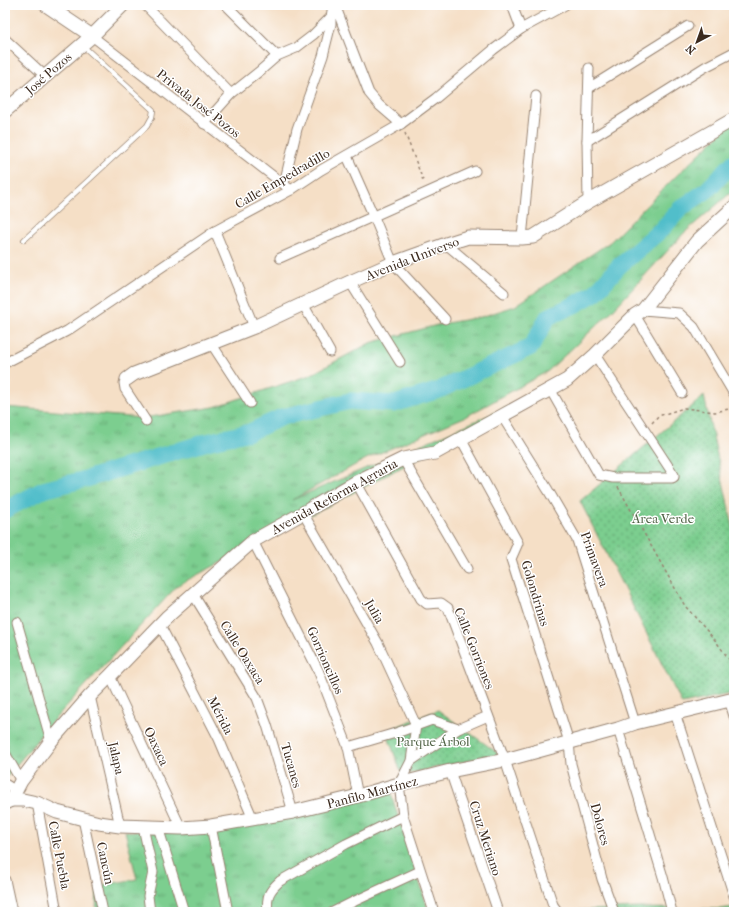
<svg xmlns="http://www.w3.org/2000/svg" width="739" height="917" font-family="'IM FELL French Canon',serif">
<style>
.grass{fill:url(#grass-tufts);stroke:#5b7c56}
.park{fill:url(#park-dots);stroke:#5b7c56}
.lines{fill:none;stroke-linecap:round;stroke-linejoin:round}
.river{stroke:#51beca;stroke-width:17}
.lane-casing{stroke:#988472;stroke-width:6}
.street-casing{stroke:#988472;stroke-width:11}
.secondary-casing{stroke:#988472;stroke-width:15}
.path{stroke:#988472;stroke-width:1.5;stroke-dasharray:3 3;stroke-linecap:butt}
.lane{stroke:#fff;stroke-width:4.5}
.street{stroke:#fff;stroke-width:9}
.secondary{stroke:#fff;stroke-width:13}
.labels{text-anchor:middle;stroke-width:3;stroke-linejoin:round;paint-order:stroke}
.street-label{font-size:13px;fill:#3b2a1e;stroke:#fff}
.park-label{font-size:13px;fill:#516346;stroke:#fff}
</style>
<defs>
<pattern id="grass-tufts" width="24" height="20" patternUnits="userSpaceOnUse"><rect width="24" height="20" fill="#7bce8f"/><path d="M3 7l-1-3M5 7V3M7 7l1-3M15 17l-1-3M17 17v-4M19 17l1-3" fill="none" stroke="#66a774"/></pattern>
<pattern id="park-dots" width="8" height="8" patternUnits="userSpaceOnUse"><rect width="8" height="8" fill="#7bce8f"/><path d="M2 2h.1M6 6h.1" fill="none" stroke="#66a774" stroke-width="1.8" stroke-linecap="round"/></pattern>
</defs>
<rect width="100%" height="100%" fill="#fff"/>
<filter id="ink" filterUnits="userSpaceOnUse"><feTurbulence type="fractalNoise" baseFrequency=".025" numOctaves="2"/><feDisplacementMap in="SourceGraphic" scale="8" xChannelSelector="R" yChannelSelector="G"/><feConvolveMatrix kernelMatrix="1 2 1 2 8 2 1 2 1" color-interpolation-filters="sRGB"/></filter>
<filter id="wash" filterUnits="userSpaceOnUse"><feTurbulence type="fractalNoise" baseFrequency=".012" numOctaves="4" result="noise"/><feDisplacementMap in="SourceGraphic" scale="16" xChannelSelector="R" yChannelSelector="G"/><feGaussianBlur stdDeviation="0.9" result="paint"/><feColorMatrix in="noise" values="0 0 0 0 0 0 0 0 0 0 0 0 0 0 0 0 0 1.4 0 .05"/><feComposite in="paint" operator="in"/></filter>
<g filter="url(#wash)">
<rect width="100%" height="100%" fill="#f5dfc6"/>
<g class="grass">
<polygon points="734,121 734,190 684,233 612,311 548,371 467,416 366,459 292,500 550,389 178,585 51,723 5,779 5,407 143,418 214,407 310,375 370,343 441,324 481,317 515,306 610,242 673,179"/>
<polygon points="390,791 429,912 96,912 97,886 137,879 125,831 177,833"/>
<polygon points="734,907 734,912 552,912 562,911 640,908 720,909"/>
</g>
<g class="park">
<polygon points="704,396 734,531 734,693 682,704 580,501"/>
<polygon points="438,710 499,754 402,775 386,731"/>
</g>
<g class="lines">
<polyline class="river" points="5,510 43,490 86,479 207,442 250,432 282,417 350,401 394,404 439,390 531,347 548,317 574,305 595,293 619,266 662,229 681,208 706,191 734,162"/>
</g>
</g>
<g filter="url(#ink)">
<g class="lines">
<defs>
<polyline id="lane" points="24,240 147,126 152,117 153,110 83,46"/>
<g id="street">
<polyline points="145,5 231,94"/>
<polyline points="226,5 277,56"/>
<polyline points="335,5 369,93 379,105 401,124"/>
<polyline points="512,5 521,29"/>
<polyline points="92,36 291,190"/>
<polyline points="5,39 45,76"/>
<polyline points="589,88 688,26"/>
<polyline points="204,124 231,94 261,70 277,56 296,48 313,35 331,17 333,5"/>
<polyline points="587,141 705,67 734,52"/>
<polyline points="347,156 374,217 393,263 445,319"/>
<polyline points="284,184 297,129 323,56 331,24 331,17"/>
<polyline points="588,202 587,141 589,68"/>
<polyline points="215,231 254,327"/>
<polyline points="522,238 536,96"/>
<polyline points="446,244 504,293"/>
<polyline points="280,258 475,171"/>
<polyline points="350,282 400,362"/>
<polyline points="303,304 330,352"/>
<polyline points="643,310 679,313 694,327 734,394"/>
<polyline points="635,315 682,393"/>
<polyline points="211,343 250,403"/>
<polyline points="5,363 67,331 215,231 291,190 321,170 401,124 436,98 493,50 521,29 565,5"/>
<polyline points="127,379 124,383 125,389 146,421"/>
<polyline points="550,389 599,475 613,478 672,478 674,477 674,475 595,355"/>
<polyline points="502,416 548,490 577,540 635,723"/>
<polyline points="461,439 518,543 511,559 569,742 571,764 602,879 614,912"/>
<polyline points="403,459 467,569"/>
<polyline points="356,482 421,599 427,604 441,603 448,608 505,760 553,905 558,912"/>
<polyline points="303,513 378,643 416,725 411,761 399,784 403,816 434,912"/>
<polyline points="253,541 318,670 348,747 358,796"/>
<polyline points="193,594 257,698 267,725 293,812"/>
<polyline points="17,622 51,741"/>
<polyline points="160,625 219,739 253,819"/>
<polyline points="110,676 181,828"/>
<polyline points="90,696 120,826"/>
<polyline points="729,700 734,716"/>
<polyline points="675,713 734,896"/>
<polyline points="618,729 663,877 672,912"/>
<polyline points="348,747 399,732 432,720 458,729"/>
<polyline points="5,753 21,781"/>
<polyline points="411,761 458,729 488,716"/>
<polyline points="450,771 498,912"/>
<polyline points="5,784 16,791"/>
<polyline points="37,803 57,912"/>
<polyline points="83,819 103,912"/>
<polyline points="211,826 228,912"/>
<polyline points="143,827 153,872 148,896 150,912"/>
<polyline points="158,827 184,912"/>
<polyline points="5,880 12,912"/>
<path d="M268,912c-2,-16 1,-21 12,-31l66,-37 57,-28"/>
<polyline points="333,912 355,901 420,871"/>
</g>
<g id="secondary">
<polyline points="46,5 92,36"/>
<polyline points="5,111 92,36 123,5"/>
<polyline points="127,379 134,374 254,327 350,282 393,263 446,244 468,237 522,238 533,237 588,202 734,119"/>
<polyline points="11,800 23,800 37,803 57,812 99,823 120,826 181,828 211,826 293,812 358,796 399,784 450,771 505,760 618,729 635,723 734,699"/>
<polyline points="5,803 11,800 21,781 51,741 90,696 110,676 168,616 253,541 303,513 356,482 403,459 435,453 567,380 595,355 635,315 643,310 697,241 734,207"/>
</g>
</defs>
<use href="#lane" class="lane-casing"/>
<use href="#street" class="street-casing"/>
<use href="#secondary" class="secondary-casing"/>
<g class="path">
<polyline points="405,133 424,183"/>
<polyline points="652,423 658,416 684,408 715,412 729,409 734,403"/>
<polyline points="618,487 685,606 715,640 734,666"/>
</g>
<use href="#lane" class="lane"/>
<use href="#street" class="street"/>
<use href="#secondary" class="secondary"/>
</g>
</g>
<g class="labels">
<g class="street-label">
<text transform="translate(48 73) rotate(-41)" y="5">José Pozos</text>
<text transform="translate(199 103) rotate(38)" y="5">Privada José Pozos</text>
<text transform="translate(282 178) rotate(-30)" y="5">Calle Empedradillo</text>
<text transform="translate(412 258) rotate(-21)" y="5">Avenida Universo</text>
<text transform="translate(334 496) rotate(-29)" y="5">Avenida Reforma Agraria</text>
<text transform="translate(595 559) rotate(70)" y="5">Primavera</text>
<text transform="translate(536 593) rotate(73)" y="5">Golondrinas</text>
<text transform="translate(375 611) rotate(60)" y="5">Julia</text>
<text transform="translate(475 648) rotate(68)" y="5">Calle Gorriones</text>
<text transform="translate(243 652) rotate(58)" y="5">Calle Oaxaca</text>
<text transform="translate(326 660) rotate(66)" y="5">Gorrioncillos</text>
<text transform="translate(221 715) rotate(63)" y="5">Mérida</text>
<text transform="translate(157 746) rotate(65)" y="5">Oaxaca</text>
<text transform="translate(117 758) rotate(77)" y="5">Jalapa</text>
<text transform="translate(292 765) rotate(74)" y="5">Tucanes</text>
<text transform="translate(372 792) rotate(-15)" y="5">Panfilo Martínez</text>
<text transform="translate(601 824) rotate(75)" y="5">Dolores</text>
<text transform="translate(486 838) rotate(72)" y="5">Cruz Meriano</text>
<text transform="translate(60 855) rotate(79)" y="5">Calle Puebla</text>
<text transform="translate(106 863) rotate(78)" y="5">Cancún</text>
</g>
<g class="park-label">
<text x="663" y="523">Área Verde</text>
<text x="433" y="746">Parque Árbol</text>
</g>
</g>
<rect width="739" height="917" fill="none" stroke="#fff" stroke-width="20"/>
<g transform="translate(697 42) rotate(221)" stroke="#ffffff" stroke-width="3" paint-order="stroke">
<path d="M0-3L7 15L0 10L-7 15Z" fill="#3b2a1e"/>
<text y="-6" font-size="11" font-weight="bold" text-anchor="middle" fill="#3b2a1e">N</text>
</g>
</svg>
